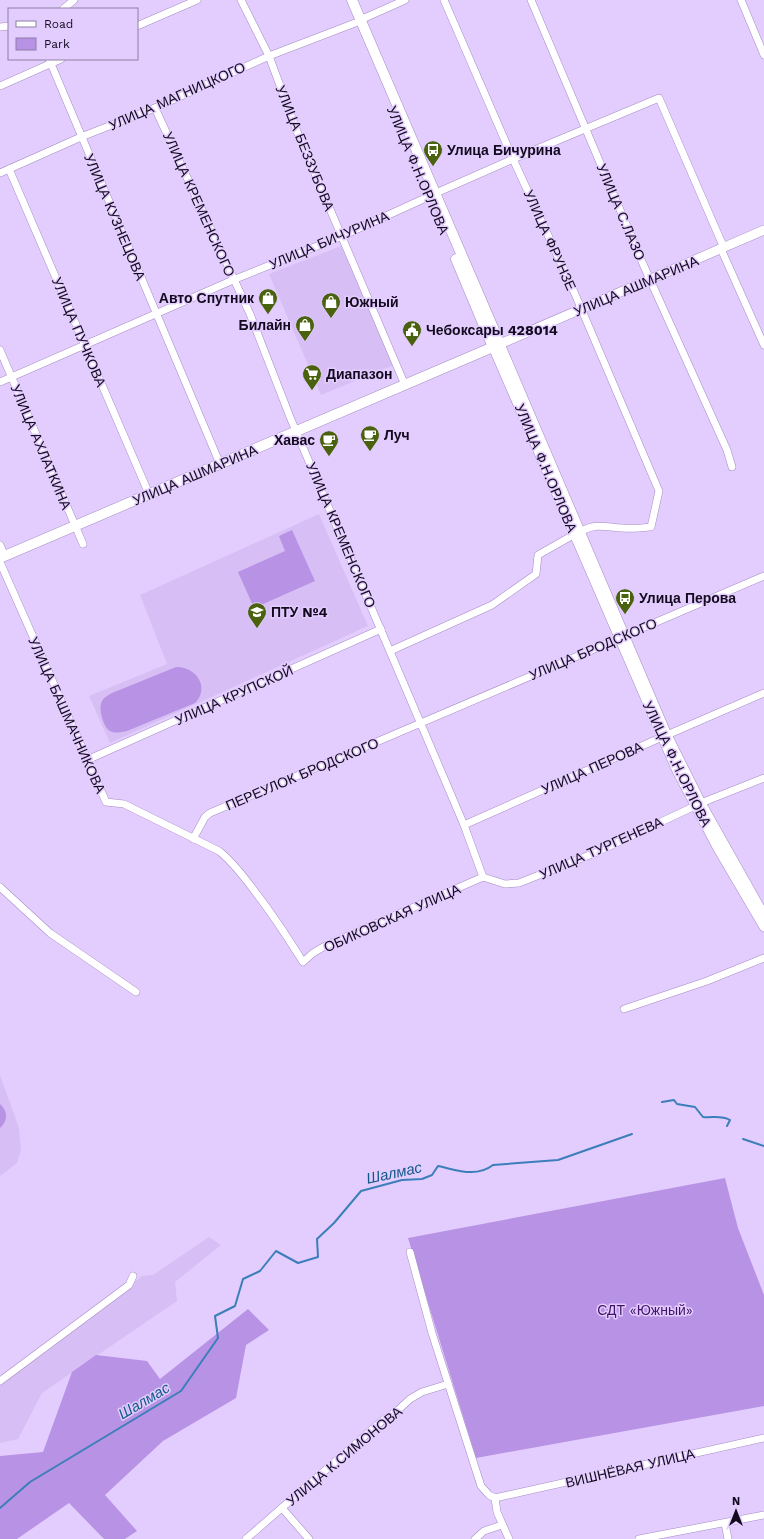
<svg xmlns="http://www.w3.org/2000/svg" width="764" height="1539" font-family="'Work Sans',sans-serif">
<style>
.built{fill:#d7bff5}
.green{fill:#b892e4}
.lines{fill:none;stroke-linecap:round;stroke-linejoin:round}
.stream{stroke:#3c7eb9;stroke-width:2}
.minor-casing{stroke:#a58bc4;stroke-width:8}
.tertiary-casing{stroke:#a58bc4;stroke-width:10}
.secondary-casing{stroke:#a58bc4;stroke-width:11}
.minor{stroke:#fff;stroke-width:7}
.tertiary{stroke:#fff;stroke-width:9}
.secondary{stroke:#fff;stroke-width:10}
.labels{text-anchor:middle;stroke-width:3;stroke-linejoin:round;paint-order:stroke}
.street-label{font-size:14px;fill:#140a1f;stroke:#e3cdfe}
.poi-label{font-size:14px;font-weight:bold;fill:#140a1f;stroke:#e3cdfe;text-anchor:start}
.park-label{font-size:14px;fill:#431369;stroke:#e3cdfe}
.water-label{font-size:15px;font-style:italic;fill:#12598a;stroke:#e3cdfe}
</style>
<rect width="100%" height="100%" fill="#e3cdfe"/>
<g class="built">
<polygon points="341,246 394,365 321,395 269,274"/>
<polygon points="319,514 368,626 110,743 89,696 167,664 140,595"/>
<polygon points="0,1075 19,1128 21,1150 17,1163 0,1176"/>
<polygon points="209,1237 221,1245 175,1282 177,1301 42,1393 18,1439 0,1443 0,1384 142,1276 153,1275"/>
</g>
<g class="green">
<polygon points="292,530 315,581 254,608 238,572 285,551 279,536"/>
<path d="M176,667c19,-1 35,20 19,36l-68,28c-5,1 -12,3 -17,0 -6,-3 -11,-20 -9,-27 1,-6 6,-8 11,-11z"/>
<path d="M0,1104c8,7 8,17 0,24z"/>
<polygon points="725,1178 738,1228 764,1295 764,1406 476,1458 408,1238"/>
<polygon points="248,1309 269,1330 246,1345 236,1398 163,1441 105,1495 137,1531 125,1539 104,1539 69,1503 17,1539 0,1539 0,1456 43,1452 72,1372 96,1355 147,1361 160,1379"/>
</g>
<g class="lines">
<g class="stream">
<path d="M662,1102l12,-2 3,4 18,3 8,10c10,1 18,-2 27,3l-3,6"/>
<polyline points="743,1139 764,1146"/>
<path d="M0,1508l30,-26 151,-91 37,-53 -3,-22 20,-10 8,-27 17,-8 16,-20 22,12 20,-6 -1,-18 17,-16 27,-32 41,-11 20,-1 10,-4 6,-9c19,4 38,12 55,-1l65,-5 74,-26"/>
</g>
<defs>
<g id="minor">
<polyline points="241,0 269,56 298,134 405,385"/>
<path d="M444,0l69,159 62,135 84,197 -8,36c-10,1 -19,2 -29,1 -17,-1 -25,-5 -41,3"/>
<polyline points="531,0 643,264 727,450 732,467"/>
<polyline points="741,0 764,55"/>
<polyline points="63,9 74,0"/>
<polyline points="360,20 405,0"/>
<polyline points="137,26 197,0"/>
<polyline points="0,27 9,26"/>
<polyline points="49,59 220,464"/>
<polyline points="0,86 61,59"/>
<polyline points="155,108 250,314 290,417 464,825 483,877"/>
<polyline points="9,169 149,494"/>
<polyline points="0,173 81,137 155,108 269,56 355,23"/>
<polyline points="436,193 513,159 659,98 724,248"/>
<polyline points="721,249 764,345"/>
<polyline points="0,350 83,544"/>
<polyline points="0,382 233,280 342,236 430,196"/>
<polyline points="0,545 5,556"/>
<path d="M0,562l106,240 18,2 95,47c14,11 26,27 37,42 17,22 32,45 47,69l10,-9 12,-7 158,-69"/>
<polyline points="626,635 764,576"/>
<polyline points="390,651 492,605 536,574 538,555 575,534"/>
<polyline points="667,735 764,693"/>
<polyline points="87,760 381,629"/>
<polyline points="701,803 764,778"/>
<polyline points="464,825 662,737"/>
<polyline points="193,839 205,817 210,813 620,638"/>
<polyline points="483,877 505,884 519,883 597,852 695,806"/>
<polyline points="0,887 50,933 136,992"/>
<polyline points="624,1009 707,981 764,958"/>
<polyline points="410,1252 432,1333 481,1486 489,1495 495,1498 497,1512 509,1539"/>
<polyline points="0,1381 129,1285 133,1276"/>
<polyline points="495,1498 764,1438"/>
<polyline points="282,1508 309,1539"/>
<polyline points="725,1523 728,1539"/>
<polyline points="246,1539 383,1420 397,1411 410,1399 422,1392 448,1384"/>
<polyline points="475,1539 484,1531 502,1525"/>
<polyline points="639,1539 764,1515"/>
</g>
<g id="tertiary">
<polyline points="764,230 500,344 667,735 701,803 764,915"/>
<polyline points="493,347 677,771 717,847 764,927"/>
</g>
<g id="secondary">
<polyline points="456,259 493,347"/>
<polyline points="0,558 500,344 352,0"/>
</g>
</defs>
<use href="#minor" class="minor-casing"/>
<use href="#tertiary" class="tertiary-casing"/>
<use href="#secondary" class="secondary-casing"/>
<use href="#minor" class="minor"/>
<use href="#tertiary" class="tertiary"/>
<use href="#secondary" class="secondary"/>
</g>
<defs>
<symbol id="bus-pin" viewBox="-11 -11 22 30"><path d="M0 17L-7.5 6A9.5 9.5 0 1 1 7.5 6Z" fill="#4a610e" stroke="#e3cdfe"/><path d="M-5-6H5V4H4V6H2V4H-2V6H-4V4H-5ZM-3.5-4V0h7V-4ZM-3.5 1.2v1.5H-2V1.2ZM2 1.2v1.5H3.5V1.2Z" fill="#fff"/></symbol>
<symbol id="shop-pin" viewBox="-11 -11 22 30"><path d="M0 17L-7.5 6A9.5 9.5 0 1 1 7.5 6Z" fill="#4a610e" stroke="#e3cdfe"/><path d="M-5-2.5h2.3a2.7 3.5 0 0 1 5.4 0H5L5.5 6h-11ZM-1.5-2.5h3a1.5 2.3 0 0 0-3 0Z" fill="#fff"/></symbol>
<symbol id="civic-pin" viewBox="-11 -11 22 30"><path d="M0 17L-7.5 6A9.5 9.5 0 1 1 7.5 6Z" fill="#4a610e" stroke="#e3cdfe"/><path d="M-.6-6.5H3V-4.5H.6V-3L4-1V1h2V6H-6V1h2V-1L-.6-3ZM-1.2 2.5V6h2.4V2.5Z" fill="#fff"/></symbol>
<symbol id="supermarket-pin" viewBox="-11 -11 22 30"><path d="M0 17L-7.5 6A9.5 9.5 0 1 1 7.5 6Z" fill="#4a610e" stroke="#e3cdfe"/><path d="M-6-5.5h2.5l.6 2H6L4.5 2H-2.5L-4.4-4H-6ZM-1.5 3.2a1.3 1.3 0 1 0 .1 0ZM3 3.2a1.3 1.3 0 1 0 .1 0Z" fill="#fff"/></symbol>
<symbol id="cafe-pin" viewBox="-11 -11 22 30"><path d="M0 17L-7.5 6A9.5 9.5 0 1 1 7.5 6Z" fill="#4a610e" stroke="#e3cdfe"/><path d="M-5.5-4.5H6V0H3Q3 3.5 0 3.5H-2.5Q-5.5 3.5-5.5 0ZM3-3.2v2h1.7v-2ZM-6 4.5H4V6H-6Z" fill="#fff"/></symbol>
<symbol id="university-pin" viewBox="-11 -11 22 30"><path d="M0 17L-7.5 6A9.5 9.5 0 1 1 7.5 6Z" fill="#4a610e" stroke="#e3cdfe"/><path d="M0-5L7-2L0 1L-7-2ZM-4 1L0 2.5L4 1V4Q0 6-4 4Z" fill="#fff"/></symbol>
</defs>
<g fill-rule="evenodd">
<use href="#bus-pin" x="422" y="139" width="22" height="30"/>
<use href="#shop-pin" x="257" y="287" width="22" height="30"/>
<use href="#shop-pin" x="320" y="291" width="22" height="30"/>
<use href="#shop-pin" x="294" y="314" width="22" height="30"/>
<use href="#civic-pin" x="401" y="319" width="22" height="30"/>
<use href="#supermarket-pin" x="301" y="363" width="22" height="30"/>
<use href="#cafe-pin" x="359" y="424" width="22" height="30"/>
<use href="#cafe-pin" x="318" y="429" width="22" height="30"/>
<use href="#bus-pin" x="614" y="587" width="22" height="30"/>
<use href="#university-pin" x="246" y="601" width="22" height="30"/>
</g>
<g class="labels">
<g class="street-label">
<text transform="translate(177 96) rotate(-24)" y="5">УЛИЦА МАГНИЦКОГО</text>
<text transform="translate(305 148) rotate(68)" y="5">УЛИЦА БЕЗЗУБОВА</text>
<text transform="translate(418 170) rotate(67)" y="5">УЛИЦА Ф.Н.ОРЛОВА</text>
<text transform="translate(199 204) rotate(66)" y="5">УЛИЦА КРЕМЕНСКОГО</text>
<text transform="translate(621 212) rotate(67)" y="5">УЛИЦА С.ЛАЗО</text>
<text transform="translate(115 217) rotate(67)" y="5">УЛИЦА КУЗНЕЦОВА</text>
<text transform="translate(329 240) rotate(-23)" y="5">УЛИЦА БИЧУРИНА</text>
<text transform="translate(550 240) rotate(66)" y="5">УЛИЦА ФРУНЗЕ</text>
<text transform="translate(636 286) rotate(-23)" y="5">УЛИЦА АШМАРИНА</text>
<text transform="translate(79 332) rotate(67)" y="5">УЛИЦА ПУЧКОВА</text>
<text transform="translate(41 447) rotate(67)" y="5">УЛИЦА АХЛАТКИНА</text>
<text transform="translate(546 468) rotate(67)" y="5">УЛИЦА Ф.Н.ОРЛОВА</text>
<text transform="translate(195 475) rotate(-23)" y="5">УЛИЦА АШМАРИНА</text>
<text transform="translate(341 535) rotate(67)" y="5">УЛИЦА КРЕМЕНСКОГО</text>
<text transform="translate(593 649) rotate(-23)" y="5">УЛИЦА БРОДСКОГО</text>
<text transform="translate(234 695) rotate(-24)" y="5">УЛИЦА КРУПСКОЙ</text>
<text transform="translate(67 715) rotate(66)" y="5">УЛИЦА БАШМАЧНИКОВА</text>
<text transform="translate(677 764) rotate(64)" y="5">УЛИЦА Ф.Н.ОРЛОВА</text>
<text transform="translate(592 768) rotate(-24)" y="5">УЛИЦА ПЕРОВА</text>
<text transform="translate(302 774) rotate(-23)" y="5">ПЕРЕУЛОК БРОДСКОГО</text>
<text transform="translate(601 848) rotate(-24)" y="5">УЛИЦА ТУРГЕНЕВА</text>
<text transform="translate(392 918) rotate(-24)" y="5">ОБИКОВСКАЯ УЛИЦА</text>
<text transform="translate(344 1456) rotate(-40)" y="5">УЛИЦА К.СИМОНОВА</text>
<text transform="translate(630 1468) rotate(-13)" y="5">ВИШНЁВАЯ УЛИЦА</text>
</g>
<g class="poi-label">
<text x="447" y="155">Улица Бичурина</text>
<text x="254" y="303" text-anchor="end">Авто Спутник</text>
<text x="345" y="307">Южный</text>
<text x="291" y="330" text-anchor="end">Билайн</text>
<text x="426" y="335">Чебоксары 428014</text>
<text x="326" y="379">Диапазон</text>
<text x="384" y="440">Луч</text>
<text x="315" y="445" text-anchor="end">Хавас</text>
<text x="639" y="603">Улица Перова</text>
<text x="271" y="617">ПТУ №4</text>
</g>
<g class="park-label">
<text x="645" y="1315">СДТ «Южный»</text>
</g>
<g class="water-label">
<text transform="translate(394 1173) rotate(-12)" y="5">Шалмас</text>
<text transform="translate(144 1401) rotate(-31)" y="5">Шалмас</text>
</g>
</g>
<rect x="8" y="8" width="130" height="52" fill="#e3cdfe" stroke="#907fa5"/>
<rect x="16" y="21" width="20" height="6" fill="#ffffff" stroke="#907fa5"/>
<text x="44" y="28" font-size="12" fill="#140a1f">Road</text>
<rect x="16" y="38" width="20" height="12" fill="#b892e4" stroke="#907fa5"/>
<text x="44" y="48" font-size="12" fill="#140a1f">Park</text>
<g transform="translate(736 1511)" stroke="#e3cdfe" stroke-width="3" paint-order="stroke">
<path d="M0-3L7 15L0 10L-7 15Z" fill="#140a1f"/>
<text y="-6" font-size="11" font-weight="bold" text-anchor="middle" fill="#140a1f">N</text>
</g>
</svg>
